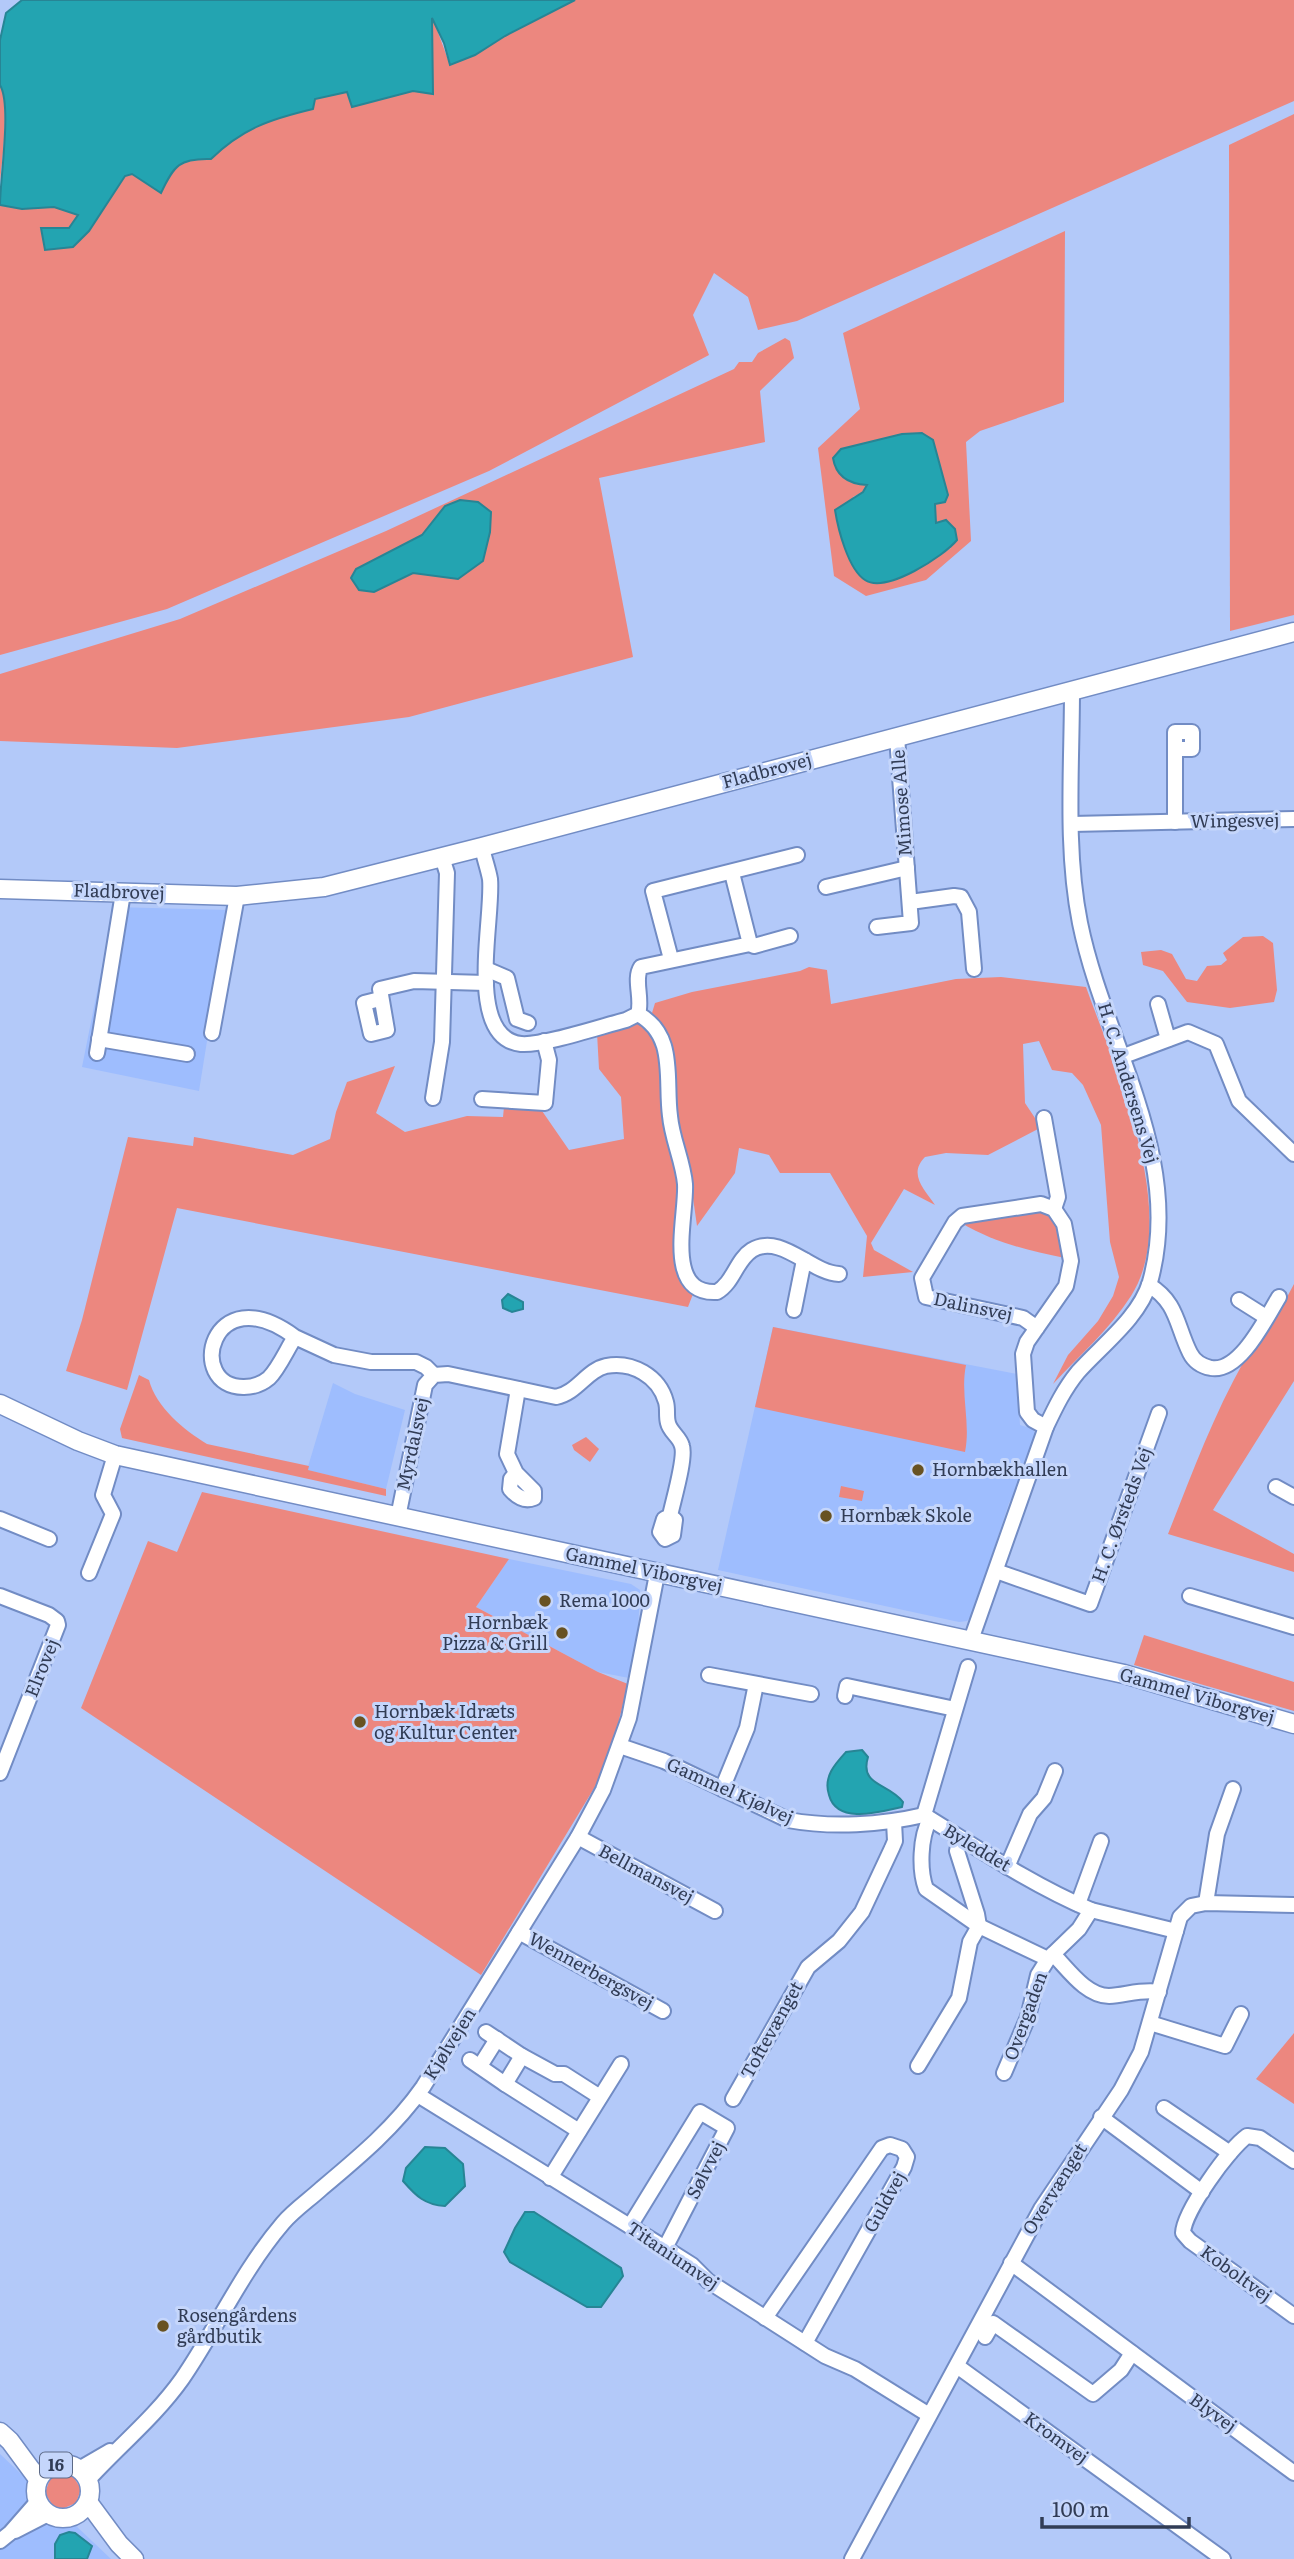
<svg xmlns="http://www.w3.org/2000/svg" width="1294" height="2559" font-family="Literata,serif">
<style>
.built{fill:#9ebdfe}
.green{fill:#ec877f;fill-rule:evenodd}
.water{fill:#23a4b1;stroke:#278595;stroke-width:2}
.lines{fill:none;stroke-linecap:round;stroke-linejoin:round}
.minor-casing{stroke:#728cc4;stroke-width:18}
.major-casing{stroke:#728cc4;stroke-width:21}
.minor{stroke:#fff;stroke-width:14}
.major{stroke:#fff;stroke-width:18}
.poi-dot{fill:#685221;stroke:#c5d6fb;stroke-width:2.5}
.labels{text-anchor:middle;stroke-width:6;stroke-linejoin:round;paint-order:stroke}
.shield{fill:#c5d6fb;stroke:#5d6a87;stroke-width:2}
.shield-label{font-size:16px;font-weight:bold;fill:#313c55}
.street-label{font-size:18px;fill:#313c55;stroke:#c5d6fb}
.poi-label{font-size:18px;fill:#313c55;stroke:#c5d6fb;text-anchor:start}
</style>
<rect width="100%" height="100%" fill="#b3c9f9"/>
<g class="built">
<polygon points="114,907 228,910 199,1091 82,1067"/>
<polygon points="773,1327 1017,1374 1020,1425 1033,1429 1036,1435 1019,1486 1009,1503 972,1615 967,1621 959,1622 718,1570"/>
<polygon points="333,1383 355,1394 405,1410 386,1489 307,1470"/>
<polygon points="509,1559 631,1584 640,1590 638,1632 629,1678 598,1672 476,1607"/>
<polygon points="0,2454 111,2559 0,2559"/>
</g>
<g class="green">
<path d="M575,0h719v101l-497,220 -39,9 -10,-33 -34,-24 -21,42 16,40 -220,116 -322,138 -167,46v-450l22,4 32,-2 24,8 -8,13h-28l31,19 52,-71 7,-2 29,19c13,-28 19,-35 50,-34 32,-31 60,-40 102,-50l2,-10 32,-7 6,15 60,-16 19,3v-78l18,49 25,-10 30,-19z"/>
<path d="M0,85c10,18 2,76 0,98z"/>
<polygon points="1294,114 1294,615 1230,631 1229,145"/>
<path d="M1065,231l-1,171 -84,29 -14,11 5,99 -45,39 -60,16 -32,-20 -16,-128 42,-39 -17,-76zM922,433l14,90 15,25 -20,12 -78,-63 10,-5 5,-7 -27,-36 61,-15z"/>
<polygon points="785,338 790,341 794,358 760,391 765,442 599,478 633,657 409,717 177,748 0,741 0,674 180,619 386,531 734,369 739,362 752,362 758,353"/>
<polygon points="1263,936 1273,943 1277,990 1274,1002 1230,1008 1187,1002 1163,971 1143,965 1141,952 1161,950 1172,954 1186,979 1197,981 1207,966 1221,965 1227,960 1223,953 1243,937"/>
<path d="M809,967l18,3 4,34 125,-25 45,-2 85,10c29,81 96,229 45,309 -21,33 -52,60 -78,88l15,-29 30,-34 15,-25 6,-19 -9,-35 -9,-117 -18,-40 -11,-12 -20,-3 -13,-29 -16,3 2,59 12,18 1,8 -50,26 -42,-2 -21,4c-17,17 -1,32 10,48l-31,-16 -33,54 3,7 39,22 -50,5 4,-41 -37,-63h-50l-11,-18 -30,-7 -4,25 -38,53 -8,-56 -13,-49 -5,-78 -19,-30 3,-10 37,-11 108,-21z"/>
<polygon points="642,1021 660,1046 682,1191 673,1245 682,1281 693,1294 688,1307 177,1208 127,1390 66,1371 82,1320 128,1137 193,1146 194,1137 293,1155 330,1139 336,1112 347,1082 395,1066 376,1113 405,1132 467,1116 503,1117 504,1107 540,1108 569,1150 624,1139 621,1097 599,1069 597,1033"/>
<path d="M1040,1209l15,7 10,42c-39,-8 -69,-15 -104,-35z"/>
<path d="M1294,1284v97l-81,129 81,44v18l-126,-38c23,-58 45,-118 76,-173 16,-26 36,-49 50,-77z"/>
<path d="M773,1327l193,38c-6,29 5,58 -1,87l-210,-45z"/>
<path d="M139,1375l10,5c7,27 35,50 58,64l102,22 -1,4 78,19v7l-264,-58 -2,-9z"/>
<polygon points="586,1437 599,1449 590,1462 574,1450 572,1445"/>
<polygon points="841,1486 864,1491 862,1501 839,1497"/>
<polygon points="202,1492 509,1559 476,1607 598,1672 628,1684 615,1736 596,1785 481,1975 81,1708 148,1541 177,1552"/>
<polygon points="1144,1635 1294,1682 1294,1711 1134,1665"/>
<polygon points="1294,2033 1294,2104 1256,2079"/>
<polygon points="64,2473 73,2476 81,2489 76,2503 62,2509 53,2506 45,2493 50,2479"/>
</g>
<g class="water">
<path d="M22,0h553l-70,36 -30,19 -25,10 -6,-22 -12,-25 1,76 -20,-3 -61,16 -5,-15 -32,7 -2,10c-42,10 -70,19 -102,50 -31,-1 -37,6 -50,34l-29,-19 -7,2 -36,55 -16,16 -28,3 -4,-22h28l9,-13 -24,-8 -32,2 -22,-4c0,-26 12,-100 0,-120v-45l6,-27z"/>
<path d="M922,433l11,7 15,55 -3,7 -10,2 1,19 10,-3 9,9 2,11c-13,16 -71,54 -92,40 -17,-11 -27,-51 -30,-70l28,-18 4,-7c-18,-1 -31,-8 -34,-27l8,-9 61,-15z"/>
<polygon points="460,500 478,502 491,512 490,532 483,561 458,579 413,573 374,592 359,590 351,578 356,569 422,535 445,506"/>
<polygon points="508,1294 523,1302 523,1309 512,1312 503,1308 502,1300"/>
<path d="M862,1750l6,7c-9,29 21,26 35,45l-1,5c-22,5 -65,18 -73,-12 -6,-18 6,-31 17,-43z"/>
<path d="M425,2147l20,1 18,16 2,22 -20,20c-20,-1 -29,-10 -42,-25l3,-13z"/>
<polygon points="525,2212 534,2212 621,2268 623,2276 601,2307 587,2307 510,2262 504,2252 515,2228"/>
<polygon points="69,2532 75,2533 92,2546 87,2559 55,2559 55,2544 60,2535"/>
</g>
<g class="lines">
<defs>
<g id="minor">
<polyline points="1175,749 1192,749 1192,732 1175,732 1175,822"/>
<polyline points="1072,824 1294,819"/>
<path d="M482,847c2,11 6,21 8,32 4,37 -26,159 31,165 22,2 81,-18 105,-24l12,-6c5,-15 -5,-35 3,-47l109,-23 -18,-71"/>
<polyline points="826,887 907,868"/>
<polyline points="910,902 954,896 961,897 969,912 974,969"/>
<polyline points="877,927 911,923 897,737"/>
<polyline points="750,944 754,946 790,936"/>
<polyline points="671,959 653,891 797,855"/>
<polyline points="486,969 507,978 517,1019 528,1023"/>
<polyline points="380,999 364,1003 371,1034 387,1030 380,989 414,981 486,983"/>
<polyline points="1158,1004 1168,1039"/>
<path d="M638,1014c39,21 27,65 32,102 2,23 13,45 15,68 2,32 -22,111 32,108 17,-10 19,-32 35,-42 29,-17 59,23 87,24"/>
<polyline points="212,1033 237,896"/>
<polyline points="99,1039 187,1054"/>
<polyline points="97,1053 123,893"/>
<polyline points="1121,1057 1188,1032 1216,1044 1239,1101 1294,1154"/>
<polyline points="433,1098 442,1042 447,873 442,857"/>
<polyline points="482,1099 545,1103 549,1060 544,1041"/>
<polyline points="1044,1118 1058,1197 1054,1209"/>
<path d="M1149,1285c29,18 27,40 41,68 4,8 11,13 21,15 29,5 55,-50 68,-71"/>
<polyline points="1239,1300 1266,1317"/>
<polyline points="794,1310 804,1260"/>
<polyline points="1037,1328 1023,1318 926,1297 922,1278 955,1222 962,1216 1041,1204 1054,1209 1064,1224 1071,1261 1066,1286 1027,1342 1023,1354 1027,1412 1033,1420 1046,1427"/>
<path d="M295,1337c-85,-63 -110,51 -51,50 9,0 18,-3 25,-9 10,-10 18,-29 26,-41l39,18 37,7h45l10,5 8,8"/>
<path d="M516,1473l-5,6 -1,10c6,7 14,13 24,9v-7l-18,-18 -9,-19 11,-65"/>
<polyline points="1276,1487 1294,1497"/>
<path d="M398,1517l27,-132 9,-10 14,-1 108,23c21,-4 31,-27 50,-31 26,-5 53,10 60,36 2,7 0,14 2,21 2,9 12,14 14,23 4,12 -9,55 -12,70l-6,3 -4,13 5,7 8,-4 2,-15 -5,-4"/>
<polyline points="0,1519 49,1539"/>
<polyline points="996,1571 1090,1604 1159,1413"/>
<polyline points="89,1573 113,1514 103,1495 115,1455"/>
<polyline points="0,1596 49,1615 57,1621 58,1625 0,1773"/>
<polyline points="1190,1596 1294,1627"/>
<path d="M971,1640l75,-213c9,-19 18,-38 32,-55 24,-27 61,-54 72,-90 35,-125 -46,-240 -70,-359 -15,-75 -8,-156 -8,-233"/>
<path d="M968,1667l-44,148c55,34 108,70 167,95l85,21"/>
<polyline points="709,1675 811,1694"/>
<polyline points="845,1696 847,1686 955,1709"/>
<path d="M620,1746l44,15 124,59c44,8 93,5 136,-5"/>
<polyline points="722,1789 747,1728 756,1684"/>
<path d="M930,1819c-10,18 -11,51 -4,70l53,37 69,33"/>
<polyline points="578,1837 715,1911"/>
<polyline points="1007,1867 1030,1814 1044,1798 1055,1771"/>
<polyline points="1206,1903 1217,1834 1233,1789"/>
<polyline points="1078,1904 1101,1841"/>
<polyline points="519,1932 663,2011"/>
<path d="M1053,1954c15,15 33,42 56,42 17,-1 33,-7 50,-4"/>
<polyline points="1150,2023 1225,2046 1241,2014"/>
<polyline points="486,2032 522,2056"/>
<polyline points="470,2060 505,2084"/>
<polyline points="480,2066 497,2039"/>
<polyline points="918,2066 959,1998 970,1942 979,1926 977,1914 957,1851 960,1838"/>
<polyline points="1004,2073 1028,2017 1038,1975 1048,1959 1079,1929 1091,1910"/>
<polyline points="418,2095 665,2248 692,2265 708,2281 825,2356 855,2369 929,2415"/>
<polyline points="733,2099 808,1967 839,1941 862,1912 892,1848 895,1841 894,1822"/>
<polyline points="1164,2108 1230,2153"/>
<polyline points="1101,2117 1202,2192"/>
<polyline points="579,2131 505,2084 522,2056 555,2074 564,2074 600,2097"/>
<path d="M1294,2161l-34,-23 -13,-2c-18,13 -63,75 -64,97l7,8 104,75"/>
<polyline points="550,2178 621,2064"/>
<polyline points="630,2226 700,2112 727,2128 665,2248"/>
<polyline points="1011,2263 1294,2473"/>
<polyline points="765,2318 882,2148 890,2145 902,2149 907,2157 904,2167 805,2343"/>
<polyline points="985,2337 993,2323 1093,2394 1121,2370 1132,2353"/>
<polyline points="957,2366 1223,2559"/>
<polyline points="79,2469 110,2451"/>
<path d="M88,2480c31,-34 67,-63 94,-101 35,-51 60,-108 101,-156 11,-13 26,-23 39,-35 37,-31 73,-61 101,-101l155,-250 25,-47 26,-72 28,-144"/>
<polyline points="15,2531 48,2514"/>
<polyline points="0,2541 10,2533 38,2501"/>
<polyline points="852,2559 1041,2209 1121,2090 1141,2052 1180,1917 1191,1906 1206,1903 1294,1905"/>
</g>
<g id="major">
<polyline points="0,889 237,896 324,887 482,847 1294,632"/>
<polyline points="0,1404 78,1441 115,1455 1124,1674 1294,1724"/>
<polyline points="0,2432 10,2441 38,2479"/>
<circle cx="63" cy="2491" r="27"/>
<polyline points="88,2502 119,2544 134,2559"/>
</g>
</defs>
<use href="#minor" class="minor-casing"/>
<use href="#major" class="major-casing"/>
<use href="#minor" class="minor"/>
<use href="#major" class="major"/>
</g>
<g class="poi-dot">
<circle cx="918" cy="1470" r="7"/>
<circle cx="826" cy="1516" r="7"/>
<circle cx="545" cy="1601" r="7"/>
<circle cx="562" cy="1633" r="7"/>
<circle cx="360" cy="1722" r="7"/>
<circle cx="163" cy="2326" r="7"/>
</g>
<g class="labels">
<rect class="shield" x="40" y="2452.5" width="32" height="25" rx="5"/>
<g class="shield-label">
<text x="56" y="2471">16</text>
</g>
<g class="street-label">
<text transform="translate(767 771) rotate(-15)" y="6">Fladbrovej</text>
<text transform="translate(902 803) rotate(-94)" y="6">Mimose Alle</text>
<text transform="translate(1235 821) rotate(-1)" y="6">Wingesvej</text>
<text transform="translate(119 892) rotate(2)" y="6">Fladbrovej</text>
<text transform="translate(1128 1083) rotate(73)" y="6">H. C. Andersens Vej</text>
<text transform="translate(973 1307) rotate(12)" y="6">Dalinsvej</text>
<text transform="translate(413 1444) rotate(-78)" y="6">Myrdalsvej</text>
<text transform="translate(1122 1515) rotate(-70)" y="6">H. C. Ørsteds Vej</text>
<text transform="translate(644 1570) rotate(12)" y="6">Gammel Viborgvej</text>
<text transform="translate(42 1668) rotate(-68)" y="6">Elrovej</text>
<text transform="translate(1197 1696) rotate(16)" y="6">Gammel Viborgvej</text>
<text transform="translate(730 1791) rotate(24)" y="6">Gammel Kjølvej</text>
<text transform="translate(977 1848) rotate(31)" y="6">Byleddet</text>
<text transform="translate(646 1874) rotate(28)" y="6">Bellmansvej</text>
<text transform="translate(591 1971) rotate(29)" y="6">Wennerbergsvej</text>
<text transform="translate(1026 2016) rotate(-70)" y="6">Overgaden</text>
<text transform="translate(772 2030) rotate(-61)" y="6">Toftevænget</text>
<text transform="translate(450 2044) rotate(-58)" y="6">Kjølvejen</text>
<text transform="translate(706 2170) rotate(-63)" y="6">Sølvvej</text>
<text transform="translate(1055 2189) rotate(-58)" y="6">Overvænget</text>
<text transform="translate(885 2202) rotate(-61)" y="6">Guldvej</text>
<text transform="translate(673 2256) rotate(34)" y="6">Titaniumvej</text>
<text transform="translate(1236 2274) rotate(36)" y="6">Koboltvej</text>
<text transform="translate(1213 2413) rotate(36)" y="6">Blyvej</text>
<text transform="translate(1056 2438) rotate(36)" y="6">Kromvej</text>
</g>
<g class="poi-label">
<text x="932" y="1476">Hornbækhallen</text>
<text x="840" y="1522">Hornbæk Skole</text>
<text x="559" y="1607">Rema 1000</text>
<text x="548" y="1629" text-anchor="end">Hornbæk<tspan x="548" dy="21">Pizza &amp; Grill</tspan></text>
<text x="374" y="1718">Hornbæk Idræts<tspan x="374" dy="21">og Kultur Center</tspan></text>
<text x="177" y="2322">Rosengårdens<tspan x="177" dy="21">gårdbutik</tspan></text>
</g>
</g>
<path d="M1042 2517v10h147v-10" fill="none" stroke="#313c55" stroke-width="3.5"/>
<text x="1052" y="2517" font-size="21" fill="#313c55" stroke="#c5d6fb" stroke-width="5" paint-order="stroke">100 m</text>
</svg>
